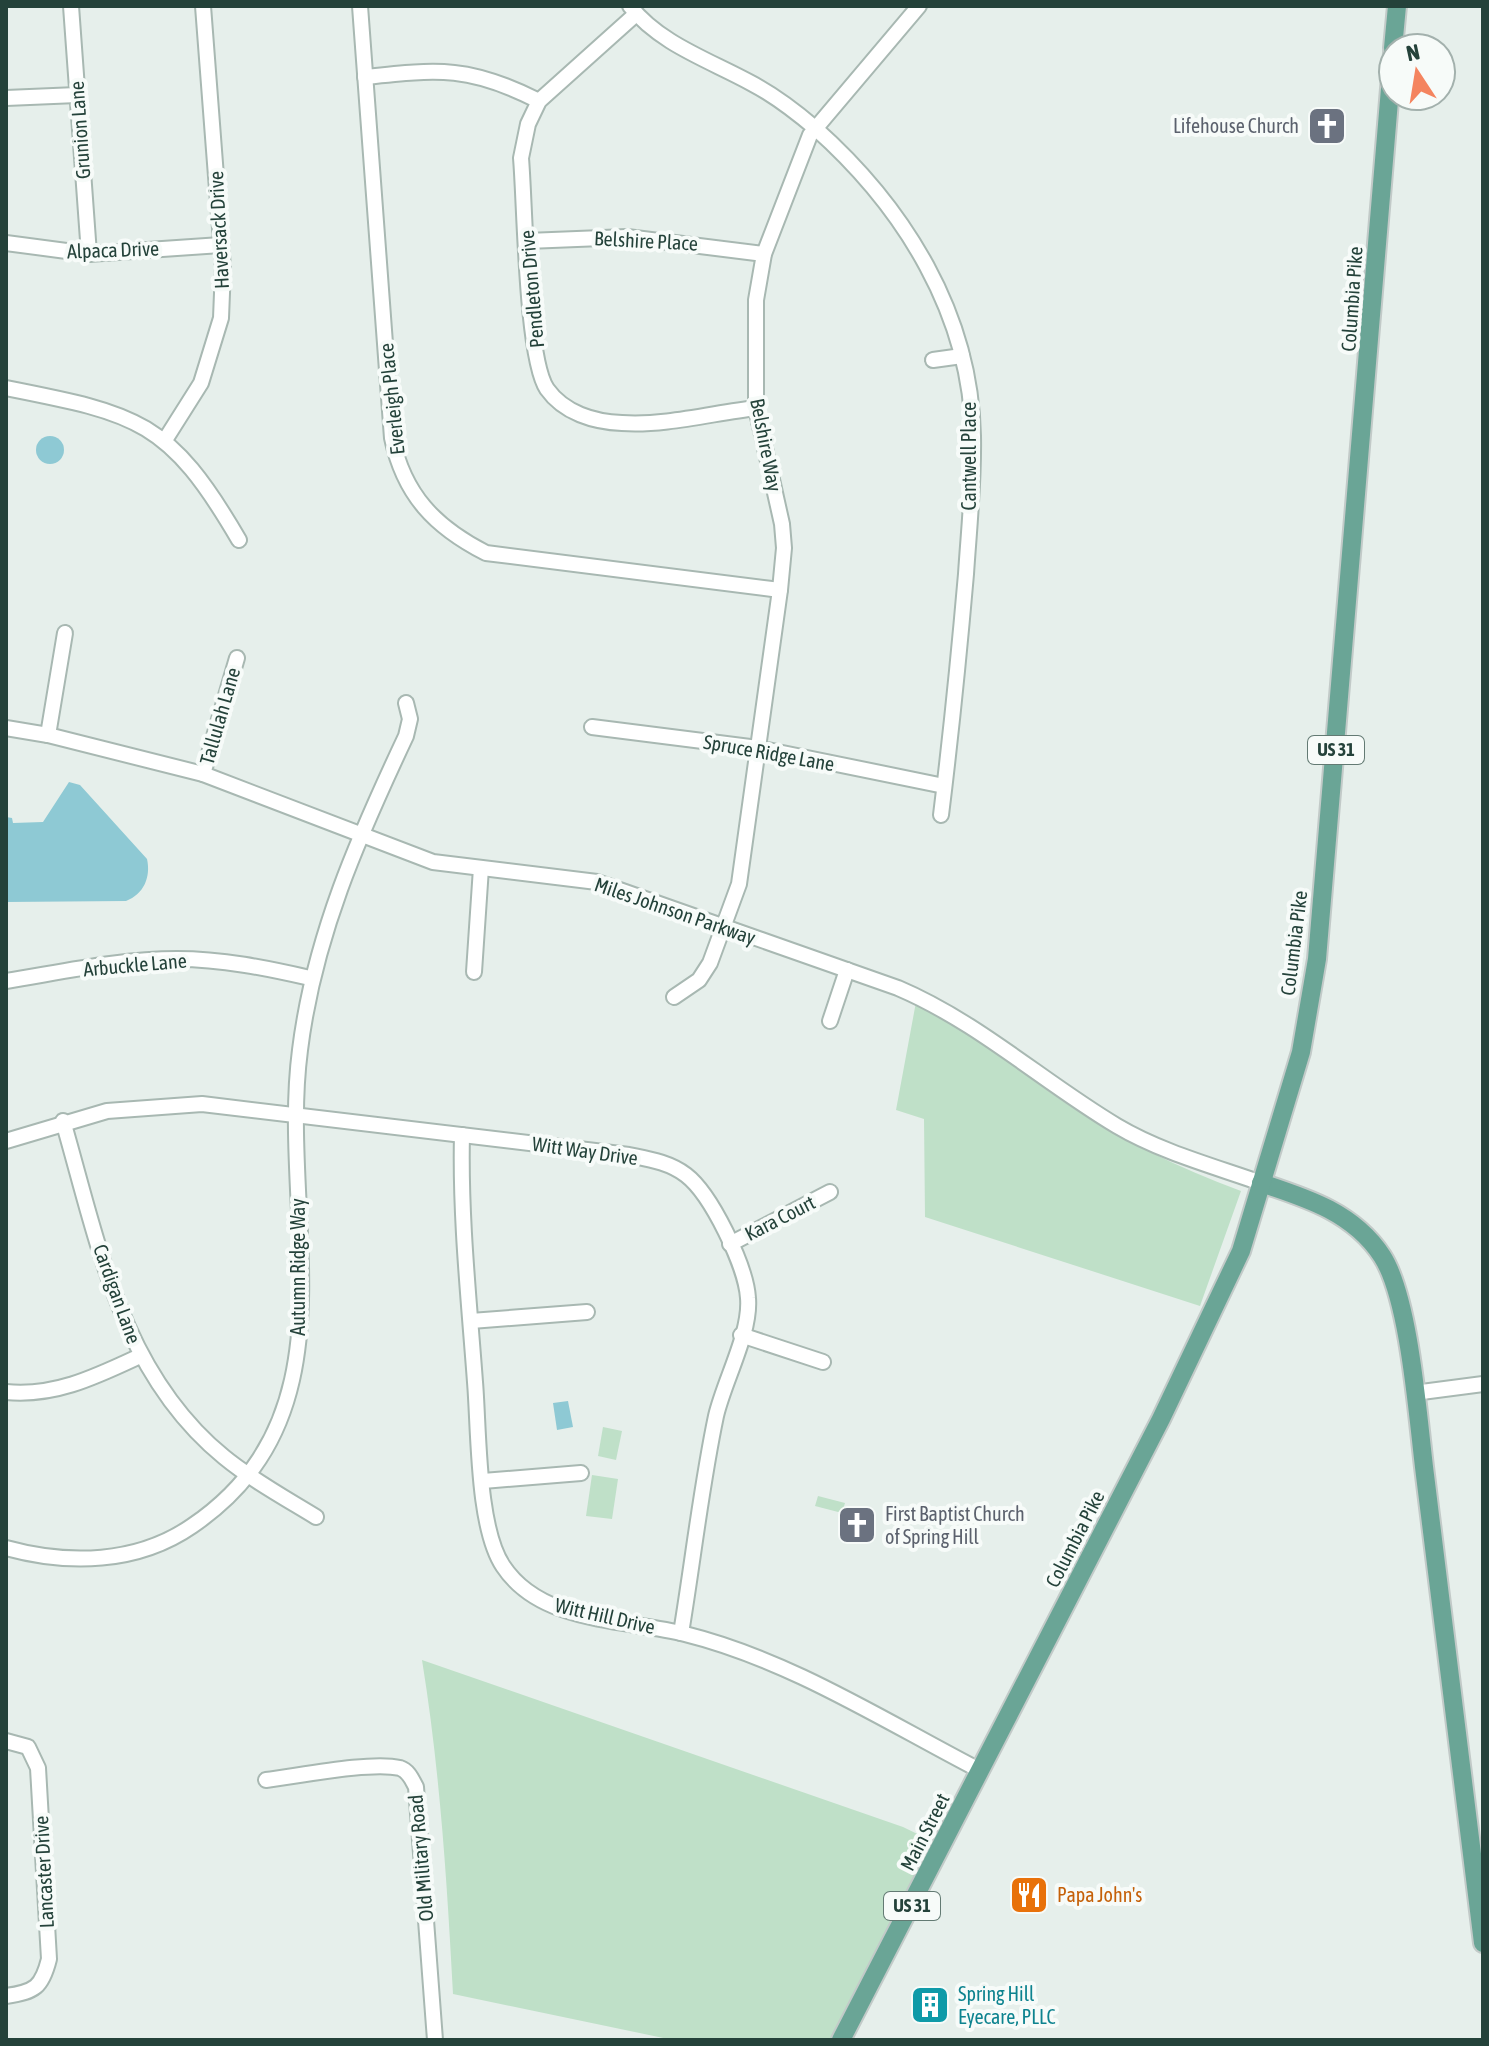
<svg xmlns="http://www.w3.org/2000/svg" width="1489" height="2046" font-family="'Asap Condensed',sans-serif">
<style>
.green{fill:#bfe0c8}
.water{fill:#8ec9d4}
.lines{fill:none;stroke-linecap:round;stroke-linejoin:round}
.minor-casing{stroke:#a8b8b2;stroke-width:18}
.major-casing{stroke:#c2cac8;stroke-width:22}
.minor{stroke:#fff;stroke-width:14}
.major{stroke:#6aa596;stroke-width:18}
.labels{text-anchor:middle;stroke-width:8;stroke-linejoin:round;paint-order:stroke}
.shield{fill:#f7fbf9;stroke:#637a73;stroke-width:2}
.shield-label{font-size:18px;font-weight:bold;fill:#24423a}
.worship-label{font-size:20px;fill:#5b616d;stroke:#f7fbf9;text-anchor:end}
.street-label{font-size:20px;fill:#24423a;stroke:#f7fbf9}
.food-label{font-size:20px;fill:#c56008;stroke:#f7fbf9;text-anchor:start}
.culture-label{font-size:20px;fill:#0d838f;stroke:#f7fbf9;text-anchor:start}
</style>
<rect width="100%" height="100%" fill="#e6efeb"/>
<g class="green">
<path d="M916,1002c54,27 99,67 148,100 56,37 114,66 177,89l-41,115 -275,-89 -1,-98 -28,-9z"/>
<polygon points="603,1427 622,1431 616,1460 598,1456"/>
<polygon points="592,1475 618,1479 612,1519 586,1516"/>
<polygon points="818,1496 845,1503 842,1513 815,1506"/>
<path d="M422,1660l481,167 31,15 -101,198h-160l-220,-46c-6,-112 -13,-223 -31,-334z"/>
</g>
<g class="water">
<circle cx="50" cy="450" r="14"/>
<path d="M69,782l11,3 67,74c4,18 -3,35 -21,42l-120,1v-85l6,1 1,5 30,-1z"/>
<polygon points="568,1401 573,1427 557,1430 553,1403"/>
</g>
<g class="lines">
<defs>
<g id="minor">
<polyline points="71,6 89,254"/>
<path d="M360,6l32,432c12,57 43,89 94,115l294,37"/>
<path d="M630,6c30,38 79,54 121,77 23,12 44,28 64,45 89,79 156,186 158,308 1,46 -4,92 -7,138 -7,81 -15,160 -25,241"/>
<path d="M636,14l-97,87 -11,23 -7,34c4,46 5,200 26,231 17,24 47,33 75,34 43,3 91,-10 134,-15"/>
<path d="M365,77c75,-8 105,-11 174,24"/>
<polyline points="6,98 77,95"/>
<polyline points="527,241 627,237 764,254"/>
<polyline points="6,243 89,254 221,245"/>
<polyline points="933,360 962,356"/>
<path d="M6,388c132,26 163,32 233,152"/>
<polyline points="165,440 201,383 221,318 223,268 203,6"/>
<polyline points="592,727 758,748 944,786"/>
<path d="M6,728l42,7 155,39 230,88 164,20 301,106c80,34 145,94 219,138 44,26 96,40 144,57"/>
<polyline points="48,735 65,633"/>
<polyline points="203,774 237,658"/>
<polyline points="474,972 481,868"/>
<path d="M6,981c56,-9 114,-22 171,-22 45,0 89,9 133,19"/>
<polyline points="674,997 699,980 710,963 739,884 780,590 784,548 782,524 756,408 756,300 764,254 810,135 919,6"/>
<polyline points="830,1021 847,970"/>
<path d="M63,1121c35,121 58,252 161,336 28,23 61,41 92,60"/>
<path d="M462,1135c-2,82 7,165 13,247 4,48 2,145 28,184 38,58 123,53 182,68 105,26 201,88 296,137"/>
<path d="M6,1141l101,-30 95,-7 427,51c19,4 40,7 57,20 25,19 60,91 62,123 3,35 -24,83 -32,118 -15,71 -23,145 -35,217"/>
<polyline points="730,1244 830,1192"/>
<polyline points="471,1321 587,1312"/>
<polyline points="741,1335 823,1362"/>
<path d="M6,1392c49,5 91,-16 134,-36"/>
<polyline points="1414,1393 1483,1384"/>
<polyline points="483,1481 581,1473"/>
<path d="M6,1548c62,17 131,16 186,-22 168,-114 86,-309 108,-476 14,-113 58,-212 106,-314l4,-17 -4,-16"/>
<path d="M6,1741l22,6 10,21 11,191c-7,28 -14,33 -43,37"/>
<path d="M266,1780c33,-4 105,-19 134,-12 9,3 12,12 16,19l19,253"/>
</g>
<g id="major">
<polyline points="1393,48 1397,6"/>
<path d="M1261,1183c46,15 93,30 121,73 28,43 36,165 43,219 19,156 39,312 58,468"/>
<polyline points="841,2040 1161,1419 1241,1251 1301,1052 1317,959 1393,53"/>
</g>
</defs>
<use href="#minor" class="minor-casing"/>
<use href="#major" class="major-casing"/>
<use href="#minor" class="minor"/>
<use href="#major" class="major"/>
</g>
<defs>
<symbol id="church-square" viewBox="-11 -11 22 22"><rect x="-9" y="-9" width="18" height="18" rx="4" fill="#6b7280" stroke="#f7fbf9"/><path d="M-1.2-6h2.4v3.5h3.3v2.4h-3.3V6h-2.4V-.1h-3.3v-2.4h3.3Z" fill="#fff"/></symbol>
<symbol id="restaurant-square" viewBox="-11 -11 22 22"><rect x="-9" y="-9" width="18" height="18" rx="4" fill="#e8710a" stroke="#f7fbf9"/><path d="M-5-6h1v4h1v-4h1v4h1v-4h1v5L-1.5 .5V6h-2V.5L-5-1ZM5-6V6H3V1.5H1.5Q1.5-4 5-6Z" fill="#fff"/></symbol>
<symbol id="building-square" viewBox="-11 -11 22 22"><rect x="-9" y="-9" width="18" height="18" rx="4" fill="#0f9aa8" stroke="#f7fbf9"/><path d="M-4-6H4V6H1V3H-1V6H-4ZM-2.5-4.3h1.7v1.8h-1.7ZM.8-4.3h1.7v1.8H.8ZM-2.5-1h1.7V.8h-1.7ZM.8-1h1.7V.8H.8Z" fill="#fff"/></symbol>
</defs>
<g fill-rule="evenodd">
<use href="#church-square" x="1305" y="104" width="44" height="44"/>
<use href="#church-square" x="835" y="1503" width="44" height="44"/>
<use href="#restaurant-square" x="1007" y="1873" width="44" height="44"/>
<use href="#building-square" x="908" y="1983" width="44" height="44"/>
</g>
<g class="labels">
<g class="shield">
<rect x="1308" y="736" width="56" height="28" rx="6"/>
<rect x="884" y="1892" width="56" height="28" rx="6"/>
</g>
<g class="shield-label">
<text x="1336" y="756">US 31</text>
<text x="912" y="1912">US 31</text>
</g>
<g class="worship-label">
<text x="1299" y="133">Lifehouse Church</text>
<text x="885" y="1521" text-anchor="start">First Baptist Church<tspan x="885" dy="23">of Spring Hill</tspan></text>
</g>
<g class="street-label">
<text transform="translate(80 130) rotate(-94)" y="7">Grunion Lane</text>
<text transform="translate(219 230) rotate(-93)" y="7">Haversack Drive</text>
<text transform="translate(646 241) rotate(3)" y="7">Belshire Place</text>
<text transform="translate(113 250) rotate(-2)" y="7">Alpaca Drive</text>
<text transform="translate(532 289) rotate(-95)" y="7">Pendleton Drive</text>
<text transform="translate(1352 299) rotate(-86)" y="7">Columbia Pike</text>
<text transform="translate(392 399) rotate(-96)" y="7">Everleigh Place</text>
<text transform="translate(766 445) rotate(79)" y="7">Belshire Way</text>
<text transform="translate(969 456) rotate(-90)" y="7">Cantwell Place</text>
<text transform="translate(220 716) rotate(-74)" y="7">Tallulah Lane</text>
<text transform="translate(769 753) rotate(10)" y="7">Spruce Ridge Lane</text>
<text transform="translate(675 911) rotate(19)" y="7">Miles Johnson Parkway</text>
<text transform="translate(1294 943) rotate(-83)" y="7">Columbia Pike</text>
<text transform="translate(135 965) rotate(-5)" y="7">Arbuckle Lane</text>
<text transform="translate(585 1151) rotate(8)" y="7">Witt Way Drive</text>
<text transform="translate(780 1218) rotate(-27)" y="7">Kara Court</text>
<text transform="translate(298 1267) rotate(-90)" y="7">Autumn Ridge Way</text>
<text transform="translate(117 1294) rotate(70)" y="7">Cardigan Lane</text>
<text transform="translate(1075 1539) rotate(-63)" y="7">Columbia Pike</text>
<text transform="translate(605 1616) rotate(13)" y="7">Witt Hill Drive</text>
<text transform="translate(925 1832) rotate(-63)" y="7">Main Street</text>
<text transform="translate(421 1858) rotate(-95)" y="7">Old Military Road</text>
<text transform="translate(44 1872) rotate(-93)" y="7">Lancaster Drive</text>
</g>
<g class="food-label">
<text x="1057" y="1902">Papa John's</text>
</g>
<g class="culture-label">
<text x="958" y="2001">Spring Hill<tspan x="958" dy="23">Eyecare, PLLC</tspan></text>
</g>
</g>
<rect width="1489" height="2046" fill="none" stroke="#24423a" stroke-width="16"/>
<g transform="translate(1417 72) rotate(348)"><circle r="38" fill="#f7fbf9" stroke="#a3b1ad" stroke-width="2"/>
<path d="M0-6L14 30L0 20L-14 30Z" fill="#f4845f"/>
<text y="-12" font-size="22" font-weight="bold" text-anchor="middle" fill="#24423a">N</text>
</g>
</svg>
